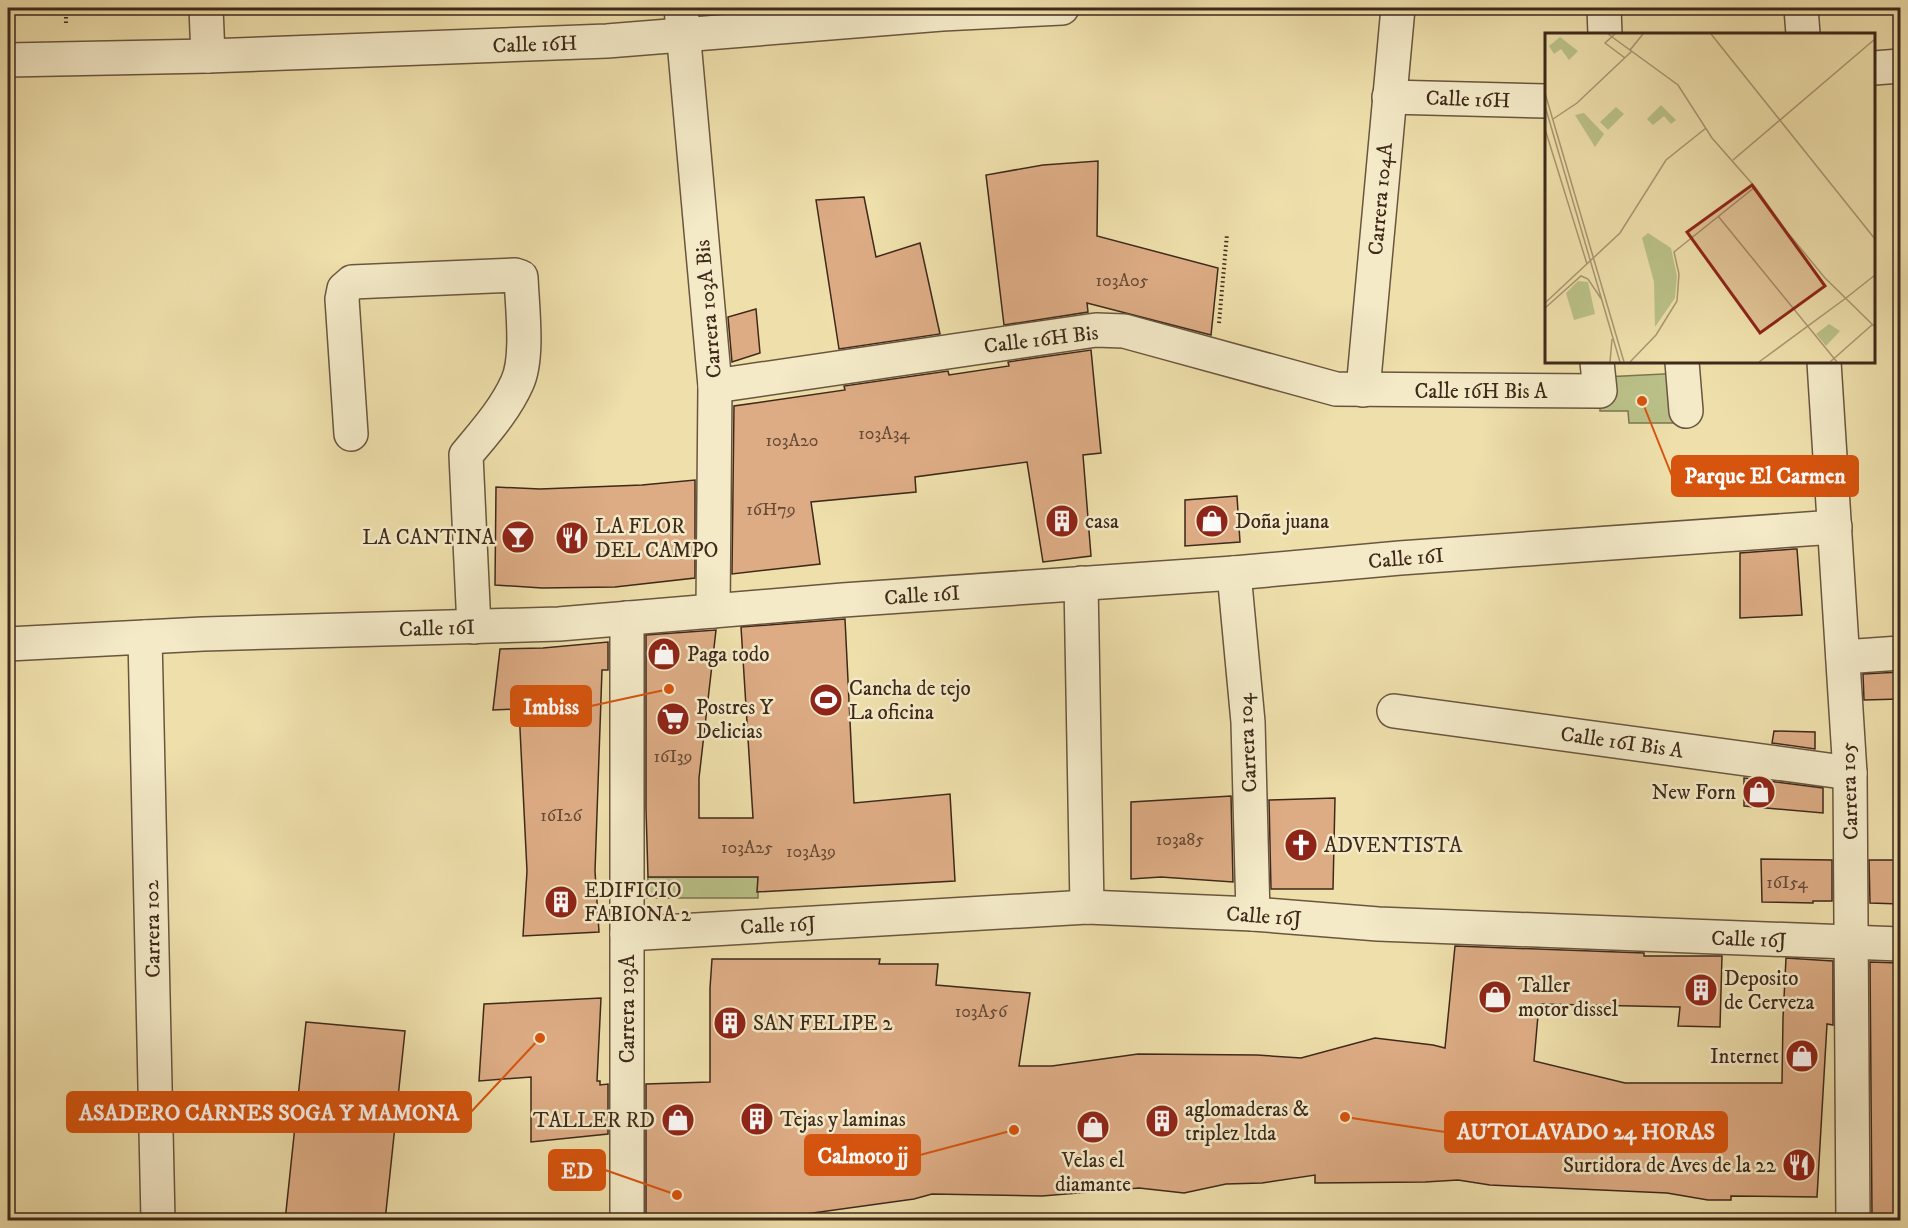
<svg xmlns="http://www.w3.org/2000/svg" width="1908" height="1228" font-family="'IM FELL DW Pica',serif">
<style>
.green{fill:#bac188;stroke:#7c7552;stroke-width:1.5}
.building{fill:#ddac85;stroke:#3e291b;stroke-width:1.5}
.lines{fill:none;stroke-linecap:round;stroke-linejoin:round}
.minor-casing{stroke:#6a563f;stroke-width:36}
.path{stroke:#3e291b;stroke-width:4;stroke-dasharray:1.5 3;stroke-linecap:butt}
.minor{stroke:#f4eac8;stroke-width:33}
.labels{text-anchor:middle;stroke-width:5;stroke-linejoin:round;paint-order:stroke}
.number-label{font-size:18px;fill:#664a36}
.street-label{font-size:21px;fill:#3e291b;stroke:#f4eac8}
.poi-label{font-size:21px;fill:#3e291b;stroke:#f4eac8;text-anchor:start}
.inset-road{fill:none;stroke:#a89671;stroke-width:1.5}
.view{fill:#8f2418;fill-opacity:0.15;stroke:#8f2418;stroke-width:3}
.inset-edge{fill:none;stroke:#3e291b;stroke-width:3}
.leader{fill:none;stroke:#d7540e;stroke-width:2}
.callout-dot{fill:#d7540e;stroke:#f4eac8;stroke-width:2}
.callout{fill:#d7540e;stroke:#d7540e;stroke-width:2}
.callout-label{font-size:22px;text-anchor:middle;font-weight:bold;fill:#fff}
</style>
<rect width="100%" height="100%" fill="#eedfab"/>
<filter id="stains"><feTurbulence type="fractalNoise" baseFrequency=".00333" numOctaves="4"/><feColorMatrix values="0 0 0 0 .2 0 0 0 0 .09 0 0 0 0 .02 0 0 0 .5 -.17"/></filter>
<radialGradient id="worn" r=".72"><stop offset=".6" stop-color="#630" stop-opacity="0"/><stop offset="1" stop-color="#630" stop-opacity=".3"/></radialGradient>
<g class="green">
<polygon points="1683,373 1686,423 1629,423 1628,411 1600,411 1600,391 1604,377"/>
<polygon points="648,877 758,877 758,898 647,898"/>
</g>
<g class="building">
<polygon points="1098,161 1097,236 1218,268 1211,335 1087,303 1088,312 1004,325 986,175 1043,165"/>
<polygon points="864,197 876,257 920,243 940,334 839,349 816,200"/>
<polygon points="756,309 760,353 732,362 728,317"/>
<polygon points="1091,350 1101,453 1083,455 1091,556 1043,562 1027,462 915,477 916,492 811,502 820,564 732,574 734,406 845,390 844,386 948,371 949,375 1009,366 1008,362"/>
<polygon points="695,480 695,578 615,587 542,588 495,585 496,487 540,489 642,485"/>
<polygon points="1237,496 1240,542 1185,546 1185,500"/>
<polygon points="1794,549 1797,549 1802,615 1740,618 1740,553"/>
<polygon points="845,619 854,803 950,794 955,881 757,892 758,877 648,877 646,809 646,635 716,630 699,778 699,818 753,818 741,627"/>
<polygon points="608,642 608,670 602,670 595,871 599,932 523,936 527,871 519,709 493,710 500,649 543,648"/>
<polygon points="1900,672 1900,699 1864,700 1863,674"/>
<polygon points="1774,731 1815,732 1815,749 1772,743"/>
<polygon points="1744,778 1823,788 1823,813 1744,806"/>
<polygon points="1231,796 1233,882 1161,877 1131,879 1131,802"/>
<polygon points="1335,798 1333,889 1271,889 1269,800"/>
<polygon points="1761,859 1832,860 1832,901 1813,901 1813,903 1762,902"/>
<polygon points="1869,860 1900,860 1900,904 1870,903"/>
<polygon points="1455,946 1644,953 1644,956 1722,956 1720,1027 1678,1026 1680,1007 1539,1004 1534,1061 1625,1083 1782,1083 1783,1018 1786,958 1833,961 1833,1025 1827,1024 1817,1197 1731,1196 1731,1200 1708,1200 1667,1193 1490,1185 1458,1180 1425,1182 1315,1183 1315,1175 1262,1183 1226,1184 1184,1193 1139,1188 1042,1196 932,1194 914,1199 755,1221 646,1221 646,1084 710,1082 710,988 712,959 880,959 879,964 938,964 936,985 1030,993 1019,1066 1052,1066 1138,1054 1257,1055 1301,1058 1375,1038 1433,1045 1445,1048"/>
<polygon points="1870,962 1900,963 1900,1214 1872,1215"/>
<polygon points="601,998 597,1081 600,1081 600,1085 608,1084 608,1134 531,1142 531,1077 479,1081 484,1004"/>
<polygon points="306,1022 405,1031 385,1221 285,1221"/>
</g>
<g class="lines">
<defs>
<g id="minor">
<polyline points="206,8 208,56"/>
<polyline points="681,8 715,386 713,611"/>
<polyline points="1604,8 1605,34"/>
<polyline points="1801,8 1803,34"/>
<polyline points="8,60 208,56 607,41 942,14 1062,8"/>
<polyline points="1874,68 1900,66"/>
<polyline points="1389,97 1546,101"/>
<polyline points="1682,362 1686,411"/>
<polyline points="1824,362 1850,773 1853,1220"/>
<polyline points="715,386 1096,330 1124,331 1336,389 1600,391 1597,362"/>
<polyline points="1363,390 1398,8"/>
<path d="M351,434l-9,-135 2,-10 8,-7 163,-7 6,2c1,29 8,81 -4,106 -12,27 -33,50 -51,72l8,172"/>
<polyline points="1234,573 1248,722 1253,914"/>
<polyline points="1081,583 1087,907"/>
<polyline points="627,618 627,1220"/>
<polyline points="145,637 158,1220"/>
<polyline points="8,644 203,634 559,624 843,600 1234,573 1400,558 1835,527"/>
<polyline points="1843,657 1900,653"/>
<polyline points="1394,711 1850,773"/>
<polyline points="627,934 1087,907 1253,914 1378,924 1900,944"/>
</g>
</defs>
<use href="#minor" class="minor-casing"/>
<g class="path">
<polyline points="66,8 66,25"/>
<polyline points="1219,323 1227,234"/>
</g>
<use href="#minor" class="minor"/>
</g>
<defs>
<symbol id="building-disc" viewBox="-11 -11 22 22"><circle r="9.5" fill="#8f2418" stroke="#f4eac8"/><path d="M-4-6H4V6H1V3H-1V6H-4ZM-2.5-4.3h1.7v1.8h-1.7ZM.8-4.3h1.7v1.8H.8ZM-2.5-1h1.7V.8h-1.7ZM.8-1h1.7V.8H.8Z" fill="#fff"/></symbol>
<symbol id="shop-disc" viewBox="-11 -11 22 22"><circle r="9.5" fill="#8f2418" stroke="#f4eac8"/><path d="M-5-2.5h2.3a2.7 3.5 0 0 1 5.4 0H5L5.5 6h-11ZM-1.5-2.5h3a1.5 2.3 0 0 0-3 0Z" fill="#fff"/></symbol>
<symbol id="bar-disc" viewBox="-11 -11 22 22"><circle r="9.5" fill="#8f2418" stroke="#f4eac8"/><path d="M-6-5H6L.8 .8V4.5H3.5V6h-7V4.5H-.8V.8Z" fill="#fff"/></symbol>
<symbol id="restaurant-disc" viewBox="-11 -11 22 22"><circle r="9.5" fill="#8f2418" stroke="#f4eac8"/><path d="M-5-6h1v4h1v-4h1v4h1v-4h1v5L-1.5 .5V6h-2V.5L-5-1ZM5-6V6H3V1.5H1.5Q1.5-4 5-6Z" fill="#fff"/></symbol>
<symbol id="stadium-disc" viewBox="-11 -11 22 22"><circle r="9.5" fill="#8f2418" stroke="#f4eac8"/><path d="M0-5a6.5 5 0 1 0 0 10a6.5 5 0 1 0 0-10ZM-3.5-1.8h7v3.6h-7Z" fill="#fff"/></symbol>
<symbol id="supermarket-disc" viewBox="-11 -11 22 22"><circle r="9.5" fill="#8f2418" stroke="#f4eac8"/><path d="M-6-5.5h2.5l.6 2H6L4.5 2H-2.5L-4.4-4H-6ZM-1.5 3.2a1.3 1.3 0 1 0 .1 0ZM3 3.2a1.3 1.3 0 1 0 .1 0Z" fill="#fff"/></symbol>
<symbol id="church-disc" viewBox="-11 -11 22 22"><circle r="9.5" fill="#8f2418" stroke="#f4eac8"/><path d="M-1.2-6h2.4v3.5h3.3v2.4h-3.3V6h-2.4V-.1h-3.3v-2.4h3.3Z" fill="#fff"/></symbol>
</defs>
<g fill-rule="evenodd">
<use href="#building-disc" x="1043" y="502" width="38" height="38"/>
<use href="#shop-disc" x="1193" y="502" width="38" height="38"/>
<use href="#bar-disc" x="499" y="518" width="38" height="38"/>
<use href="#restaurant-disc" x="553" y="519" width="38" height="38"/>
<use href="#shop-disc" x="645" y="635" width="38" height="38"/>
<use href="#stadium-disc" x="807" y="681" width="38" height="38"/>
<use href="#supermarket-disc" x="654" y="700" width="38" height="38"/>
<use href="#shop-disc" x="1740" y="773" width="38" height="38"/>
<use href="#church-disc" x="1282" y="826" width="38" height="38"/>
<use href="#building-disc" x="542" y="883" width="38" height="38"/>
<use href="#building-disc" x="1682" y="971" width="38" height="38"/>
<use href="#shop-disc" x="1476" y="978" width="38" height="38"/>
<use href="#building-disc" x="711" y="1004" width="38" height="38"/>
<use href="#shop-disc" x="1783" y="1037" width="38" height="38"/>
<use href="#building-disc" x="738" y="1100" width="38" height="38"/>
<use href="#shop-disc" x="659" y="1101" width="38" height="38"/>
<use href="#building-disc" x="1143" y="1102" width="38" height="38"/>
<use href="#shop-disc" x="1074" y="1108" width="38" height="38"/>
<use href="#restaurant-disc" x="1780" y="1146" width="38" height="38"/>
</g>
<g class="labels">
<g class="number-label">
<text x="1122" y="286">103A05</text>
<text x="884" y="439">103A34</text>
<text x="792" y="446">103A20</text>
<text x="771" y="515">16H79</text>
<text x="673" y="762">16I39</text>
<text x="561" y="821">16I26</text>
<text x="1180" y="845">103a85</text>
<text x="747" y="853">103A25</text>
<text x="811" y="857">103A39</text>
<text x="1787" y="888">16I54</text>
<text x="981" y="1017">103A56</text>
</g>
<g class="street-label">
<text transform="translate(535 44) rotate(-2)" y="7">Calle 16H</text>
<text transform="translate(1468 99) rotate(2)" y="7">Calle 16H</text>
<text transform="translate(1380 199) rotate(-85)" y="7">Carrera 104A</text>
<text transform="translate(708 309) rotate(-95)" y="7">Carrera 103A Bis</text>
<text transform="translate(1041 339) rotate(-7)" y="7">Calle 16H Bis</text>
<text x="1481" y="398">Calle 16H Bis A</text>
<text transform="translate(1406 558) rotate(-5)" y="7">Calle 16I</text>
<text transform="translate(922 595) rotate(-4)" y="7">Calle 16I</text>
<text transform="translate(437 628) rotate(-2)" y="7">Calle 16I</text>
<text transform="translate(1622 742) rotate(8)" y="7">Calle 16I Bis A</text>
<text transform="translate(1247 743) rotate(-93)" y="7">Carrera 104</text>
<text transform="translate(1849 791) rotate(-92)" y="7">Carrera 105</text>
<text transform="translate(1264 916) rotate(4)" y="7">Calle 16J</text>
<text transform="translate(778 925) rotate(-3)" y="7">Calle 16J</text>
<text transform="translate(152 929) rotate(-91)" y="7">Carrera 102</text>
<text transform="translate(1749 939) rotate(2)" y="7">Calle 16J</text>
<text transform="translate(627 1009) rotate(-90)" y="7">Carrera 103A</text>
</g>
<g class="poi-label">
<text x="1085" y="528">casa</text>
<text x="1235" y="528">Doña juana</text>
<text x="595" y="533">LA FLOR<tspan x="595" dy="24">DEL CAMPO</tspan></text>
<text x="495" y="544" text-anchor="end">LA CANTINA</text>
<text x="687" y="661">Paga todo</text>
<text x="849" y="695">Cancha de tejo<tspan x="849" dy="24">La oficina</tspan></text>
<text x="696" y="714">Postres Y<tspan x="696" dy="24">Delicias</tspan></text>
<text x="1736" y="799" text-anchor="end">New Forn</text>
<text x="1324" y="852">ADVENTISTA</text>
<text x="584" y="897">EDIFICIO<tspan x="584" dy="24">FABIONA 2</tspan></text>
<text x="1724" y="985">Deposito<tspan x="1724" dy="24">de Cerveza</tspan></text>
<text x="1518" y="992">Taller<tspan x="1518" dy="24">motor dissel</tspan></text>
<text x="753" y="1030">SAN FELIPE 2</text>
<text x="1779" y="1063" text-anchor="end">Internet</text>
<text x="1185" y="1116">aglomaderas &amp;<tspan x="1185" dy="24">triplez ltda</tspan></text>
<text x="780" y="1126">Tejas y laminas</text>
<text x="655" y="1127" text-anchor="end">TALLER RD</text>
<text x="1093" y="1167" text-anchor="middle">Velas el<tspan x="1093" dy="24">diamante</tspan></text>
<text x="1776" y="1172" text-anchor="end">Surtidora de Aves de la 22</text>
</g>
</g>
<g transform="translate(1545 33)">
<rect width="330" height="330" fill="#eedfab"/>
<path d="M15,4l18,14 -9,9 -8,-11 -7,5 -5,-8zM116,72l15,15 -5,4 -7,-8 -11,9 -6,-6zM71,74l8,7 -16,16 -8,-8zM39,80l20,21 -9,13 -20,-32zM103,200l23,15 6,28 -2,22 -20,29 -1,-45 -12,-44zM33,248l10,1 7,32 -21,6 -8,-27zM284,291l11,7 -14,15 -10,-12z" fill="#bac188"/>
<path class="inset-road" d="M63,1l70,51 34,53 43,49 33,46 37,45 50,49M70,1l-10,9 20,15M166,1l164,205M85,17l13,-16M0,60l79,269M0,73l75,256M8,86l24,-16 55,-52M0,96l42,135M188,127l142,-121M173,183l119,146M301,265l29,-23M0,270l75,-70 46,-73 40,-32M0,275l36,-32 7,3 14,21M65,329l2,-23M85,329l26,-27 21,-34 2,-27 -5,-22 81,-65M214,329l87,-64M285,329l43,-38"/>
<path class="view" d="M207,152l73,101 -65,47 -73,-101z"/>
<rect width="330" height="330" class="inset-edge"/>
</g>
<path class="leader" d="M1642 401L1672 476M669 689L591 706M540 1038L471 1112M1345 1117L1445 1132M1014 1130L920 1155M677 1195L605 1170"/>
<g class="callout-dot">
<circle cx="1642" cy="401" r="6"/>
<circle cx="669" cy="689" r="6"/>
<circle cx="540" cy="1038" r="6"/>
<circle cx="1345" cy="1117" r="6"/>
<circle cx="1014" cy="1130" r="6"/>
<circle cx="677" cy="1195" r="6"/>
</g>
<g class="callout">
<rect x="1672" y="456" width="186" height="40" rx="6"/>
<rect x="511" y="686" width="80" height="40" rx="6"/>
<rect x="67" y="1092" width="404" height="40" rx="6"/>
<rect x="1445" y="1112" width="282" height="40" rx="6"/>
<rect x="805" y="1135" width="115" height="40" rx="6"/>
<rect x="549" y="1150" width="56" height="40" rx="6"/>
</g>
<g class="callout-label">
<text x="1765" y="483">Parque El Carmen</text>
<text x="551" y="714">Imbiss</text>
<text x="269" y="1120">ASADERO CARNES SOGA Y MAMONA</text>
<text x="1586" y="1139">AUTOLAVADO 24 HORAS</text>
<text x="863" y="1163">Calmoto jj</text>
<text x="577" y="1178">ED</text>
</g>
<rect width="1908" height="1228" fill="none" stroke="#eedfab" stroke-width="30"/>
<rect x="9" y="9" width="1890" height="1210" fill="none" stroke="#3e291b" stroke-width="3"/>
<rect x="15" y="15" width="1878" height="1198" fill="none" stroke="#3e291b" stroke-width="1.5"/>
<rect width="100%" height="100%" filter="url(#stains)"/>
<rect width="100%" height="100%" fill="url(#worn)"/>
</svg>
